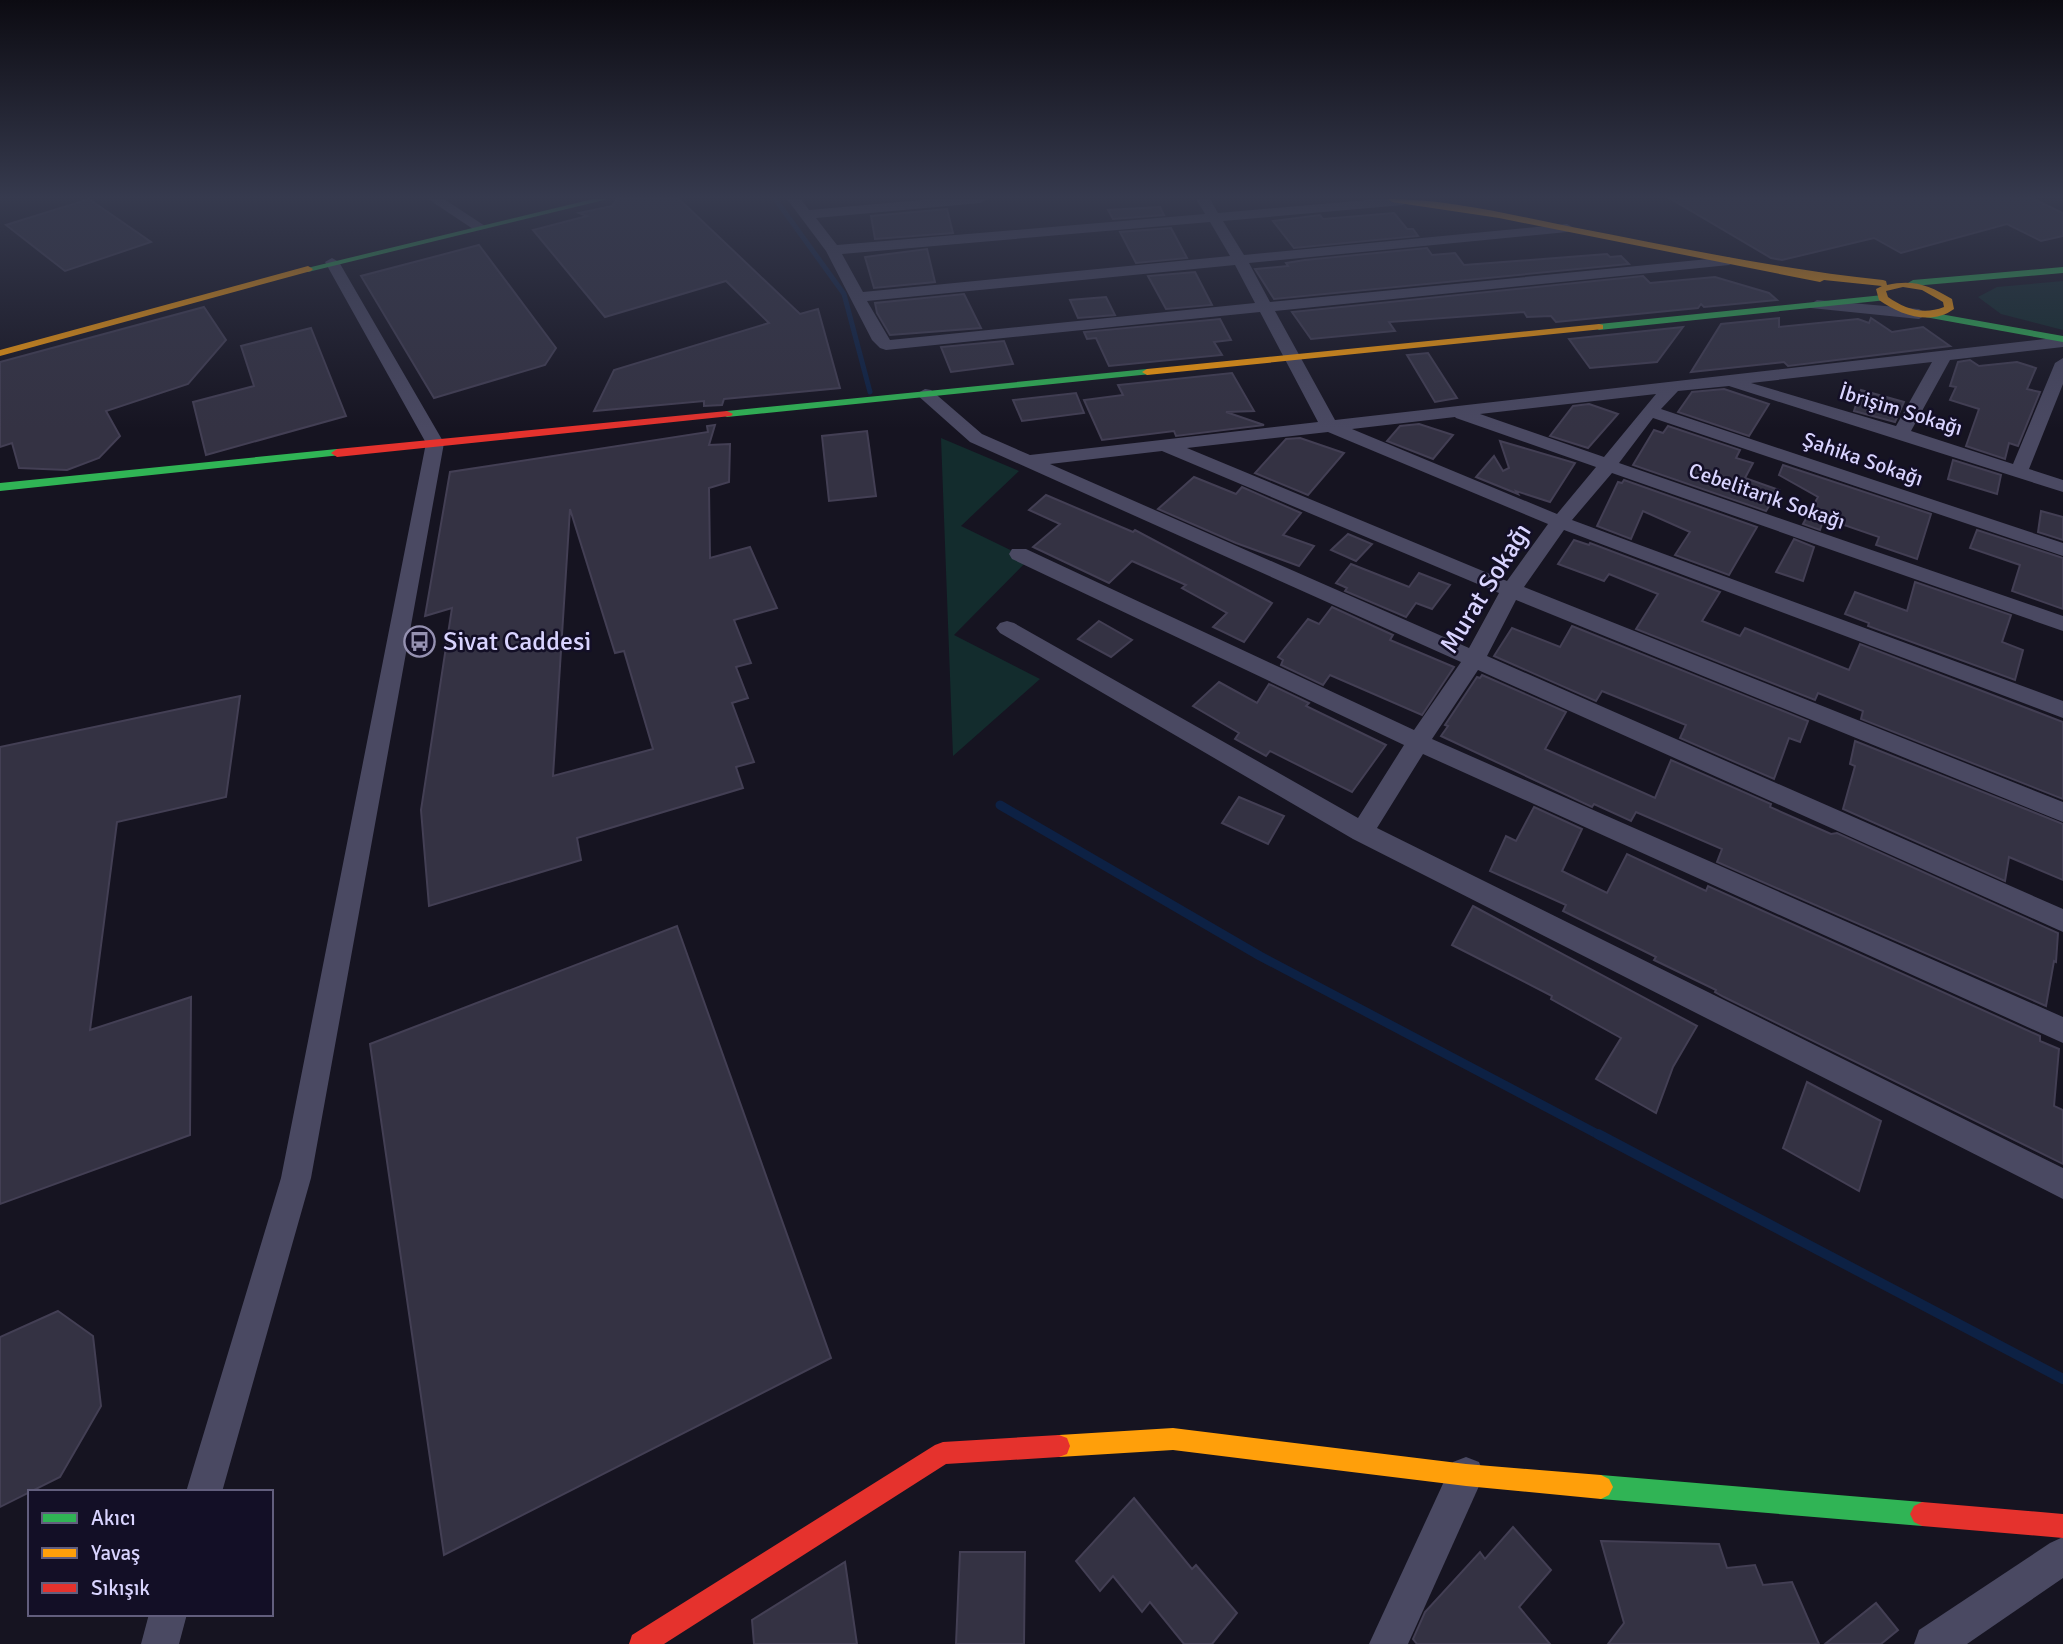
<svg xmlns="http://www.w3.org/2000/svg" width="2063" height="1644" font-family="Signika,sans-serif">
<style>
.green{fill:#132c2d}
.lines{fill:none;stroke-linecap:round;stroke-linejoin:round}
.stream-far2{stroke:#0d2144;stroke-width:5}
.stream-far1{stroke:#0d2144;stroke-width:9}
.stream{stroke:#0d2144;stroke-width:10}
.building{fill:#343243;stroke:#433f54;stroke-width:2;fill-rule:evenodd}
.street{fill:#4a4962;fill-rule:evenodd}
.fast{fill:#30b455;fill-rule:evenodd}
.slow{fill:#ff9f0a;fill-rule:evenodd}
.jam{fill:#e5322d;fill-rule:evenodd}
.labels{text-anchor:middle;stroke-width:5;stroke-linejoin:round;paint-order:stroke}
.far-street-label{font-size:21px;fill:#d9d4ff;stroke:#130f26}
.street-label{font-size:26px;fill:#d9d4ff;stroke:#130f26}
.poi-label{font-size:26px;fill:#d9d4ff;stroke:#130f26;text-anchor:start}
</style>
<rect width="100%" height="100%" fill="#161421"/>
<g class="green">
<polygon points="2063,281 2063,330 2001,314 1978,297 1997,287"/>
<polygon points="941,438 1019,471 961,526 1029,559 954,635 1040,679 953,756"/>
</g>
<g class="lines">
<polyline class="stream-far2" points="776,200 844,294 870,392"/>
<polyline class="stream-far1" points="1000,805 1260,956 1601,1136"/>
<polyline class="stream" points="1598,1134 2063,1379"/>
</g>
<g class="building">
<polygon points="89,199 151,242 65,271 6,225"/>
<polygon points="617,199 679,199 800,314 818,309 840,388 724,399 722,405 704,406 704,401 594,411 614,370 769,323 726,281 605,317 533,230 587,216 579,213 612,206"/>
<polygon points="1671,199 2034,199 2063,213 2063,236 2041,241 2007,224 1901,253 1874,238 1782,260 1771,258"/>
<polygon points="1160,207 1164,215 1113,219 1108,210"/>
<polygon points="947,209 953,233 875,239 871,216"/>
<polygon points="1394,213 1407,229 1413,229 1418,236 1294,248 1273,221 1320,215 1323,219"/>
<polygon points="1171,228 1187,258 1136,263 1120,232"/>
<polygon points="479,245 556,348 545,365 434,398 361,276"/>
<polygon points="1427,248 1432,255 1455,253 1464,265 1607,254 1610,257 1621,256 1629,264 1274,299 1255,269 1288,266 1286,263 1305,260"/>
<polygon points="927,249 935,282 874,288 865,257"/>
<polygon points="1195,272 1212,305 1166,309 1148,276"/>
<polygon points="1643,276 1650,283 1715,277 1769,293 1777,300 1704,307 1701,304 1698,308 1556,322 1551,316 1527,317 1524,312 1389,322 1395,331 1311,339 1292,312"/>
<polygon points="964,294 981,328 890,335 877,313 875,303"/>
<polygon points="1106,297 1115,315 1078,318 1070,300"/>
<polygon points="204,307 226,340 188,384 106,411 120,436 99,458 67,470 19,468 12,443 0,447 0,362"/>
<polygon points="1779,318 1779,327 1858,319 1869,323 1871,318 1892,332 1923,327 1950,346 1788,366 1784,362 1691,372 1721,324"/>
<polygon points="1220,319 1231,340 1214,342 1222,355 1109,366 1096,338 1087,339 1084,332"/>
<polygon points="1683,327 1657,362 1590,368 1569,339"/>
<polygon points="311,328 346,416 206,455 193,402 254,386 241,346"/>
<polygon points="1004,341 1013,364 951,372 941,347"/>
<polygon points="1428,353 1457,398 1435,402 1407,355"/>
<polygon points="1970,360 1979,366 2017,362 2036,368 2027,389 2040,392 2018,446 2009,443 2005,459 1966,446 1979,409 1950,400 1956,387 1950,386 1958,362"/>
<polygon points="1232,373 1254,411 1226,412 1264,425 1176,436 1174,431 1102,440 1084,400 1123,395 1118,385"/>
<polygon points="1724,389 1769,404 1749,436 1678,412 1692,392"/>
<polygon points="1861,390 1904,402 1895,422 1854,411"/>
<polygon points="1076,393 1084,413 1022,421 1013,400"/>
<polygon points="1589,404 1618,414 1588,448 1550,436 1573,406"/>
<polygon points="1419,424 1453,435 1433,459 1387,441 1400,426"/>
<path d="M715,425l-6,20 21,-1 -1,38 -20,6 1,70 40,-11 27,61 -43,12 17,43 -15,4 12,31 -16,5 22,59 -18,5 7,21 -166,50 4,22 -152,46 -8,-96 31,-202 -27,8 25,-144 258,-40 -1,-6zM570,509l45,144 9,-2 29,98 -100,27z"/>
<polygon points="1668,426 1740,450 1736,458 1753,463 1745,478 1779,490 1766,511 1633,465 1654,430 1663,433"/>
<polygon points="867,431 876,496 829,501 822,436"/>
<polygon points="1300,438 1344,453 1308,495 1255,473 1286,439"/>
<polygon points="1500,441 1575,463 1550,502 1516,491 1518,494 1476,477 1494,456 1503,471 1509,468"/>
<polygon points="1953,460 2001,475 1997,494 1948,479"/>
<polygon points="1783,465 1931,514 1917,559 1876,545 1879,537 1824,518 1820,530 1803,524 1818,497 1779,475"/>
<polygon points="1194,477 1236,494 1242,487 1301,513 1283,535 1314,546 1299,566 1236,543 1158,509"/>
<polygon points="1624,480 1757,527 1729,575 1675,555 1690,532 1643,511 1631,539 1597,526 1618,482 1622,483"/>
<polygon points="1046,495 1133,532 1135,530 1272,603 1244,642 1213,627 1227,613 1182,588 1186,585 1132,561 1109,583 1033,547 1060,524 1029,510"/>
<polygon points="2041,511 2063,517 2063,540 2038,532"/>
<polygon points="1977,530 2063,558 2063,609 2012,591 2020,565 1970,548"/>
<polygon points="1348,534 1372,544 1356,561 1331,550"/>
<polygon points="1794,539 1814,547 1803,581 1776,572"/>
<polygon points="1574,540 1589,545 1590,543 1720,592 1702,621 1740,636 1745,628 1849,670 1860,644 2063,722 2063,799 1861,719 1863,711 1818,693 1815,700 1636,629 1658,594 1609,574 1604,581 1558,564"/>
<polygon points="1351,564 1409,587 1419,573 1450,585 1432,609 1416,603 1406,617 1345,591 1347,588 1336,583"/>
<polygon points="1915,582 2011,615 2002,642 2023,650 2015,680 1868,626 1869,623 1845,614 1855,592 1907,611"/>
<polygon points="1332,607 1393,635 1390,640 1454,667 1422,715 1330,675 1323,685 1281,665 1283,660 1278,657 1308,619 1319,624"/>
<polygon points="1099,621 1132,640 1111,657 1078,639"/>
<polygon points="1572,626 1808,721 1800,742 1789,738 1774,779 1680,738 1686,725 1602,691 1596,701 1494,656 1512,628 1560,647"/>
<polygon points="1482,675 1566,712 1545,749 1655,798 1671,760 1771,804 1770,807 1831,834 1837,833 2058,933 2056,962 2054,961 2046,1006 1717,862 1722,849 1636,812 1631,821 1594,804 1592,807 1441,736 1448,726 1445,725 1477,677 1480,678"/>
<polygon points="1219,682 1257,703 1269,684 1309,703 1306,706 1386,745 1352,792 1270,751 1266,756 1235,739 1239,733 1193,706"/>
<polygon points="240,696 226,797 117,822 90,1030 191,997 190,1135 0,1204 0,747"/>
<polygon points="1855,741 2063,824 2063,880 2009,857 2005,881 1843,809 1855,766 1850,764"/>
<polygon points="1239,797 1284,816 1268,844 1222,823"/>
<polygon points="1534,807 1582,829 1562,871 1607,893 1627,854 1706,891 1708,886 2040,1036 2040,1041 2059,1049 2054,1106 2063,1110 2063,1164 1724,997 1715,992 1716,990 1654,960 1656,957 1563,911 1566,905 1490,871 1506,836 1516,841"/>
<polygon points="1473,906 1697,1026 1673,1067 1656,1113 1596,1079 1621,1038 1551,999 1552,996 1452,945"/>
<polygon points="677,926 831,1358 444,1555 370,1044"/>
<polygon points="1807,1082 1881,1121 1859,1191 1783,1148"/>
<polygon points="58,1311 93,1336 101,1406 60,1477 0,1507 0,1337"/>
<polygon points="1134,1498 1192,1569 1196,1565 1237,1613 1212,1644 1184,1644 1150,1602 1142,1612 1113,1576 1100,1591 1076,1561"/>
<polygon points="1513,1527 1551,1570 1519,1607 1550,1644 1417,1644 1413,1639 1425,1612 1480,1552 1485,1559"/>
<polygon points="1601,1541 1719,1544 1727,1568 1755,1565 1763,1585 1792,1582 1819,1644 1608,1644 1624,1623"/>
<polygon points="960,1552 1025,1552 1024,1644 956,1644"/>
<polygon points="845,1562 857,1644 754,1644 752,1620"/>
<polygon points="1876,1603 1898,1630 1881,1644 1825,1644"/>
</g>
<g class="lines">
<g class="street">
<polygon points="428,199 444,199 485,226 483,229 473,229"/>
<path d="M787,199h14l8,11 124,-11h54l-7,4 -164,15 21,27 368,-31 -9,-15h14l8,14 161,-14 31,2 -7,4 -180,16 21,34 323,-31 7,4 -7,4 -318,31 21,39 459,-45 7,4 -7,4 -454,46 60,109 728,-83v10l-113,13 -39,71 102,33 42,-101 8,-5v26l-34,85 34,11v12l-334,-106 -51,5 -17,18 402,134v13l-410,-138 -34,45 444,153v15l-451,-158 -40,47 491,181v17l-499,-188 -40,57 539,215v20l-547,-222 -29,56 576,253v23l-585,-262 -46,69 631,278v26l-640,-289 -46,74 686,340v31l-710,-360 -353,-206 -4,-5 4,-5 7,-2 7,2 344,195 46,-73 -392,-186 -3,-5 3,-5h14l388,181 47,-68 -491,-220 -54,-48 9,-5 6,1 51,44 48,21 288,-33 -58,-110 -374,38 -6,-2 -8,-8 -46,-89zM1210,222l20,34 -367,36 -21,-38zM1235,265l20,38 -365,37 -23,-39zM1932,362l-36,64 -145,-43zM1656,394l-52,63 -124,-43zM1455,417l1,1 140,49 -39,47 -205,-85zM1328,432l220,92 -41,57 -320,-133zM1162,451l337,142 -30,55 -419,-184z"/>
<polygon points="332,258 339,262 444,443 311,1178 222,1492 186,1492 281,1178 426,443 325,262"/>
<polygon points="1817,300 1919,309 1927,314 1919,319 1811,308 1809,305"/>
<polygon points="1466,1457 1479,1462 1484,1475 1408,1644 1369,1644 1453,1462"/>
<polygon points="2063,1537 2063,1578 1967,1644 1914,1644 1919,1630 2050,1543"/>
<polygon points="149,1614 187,1614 179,1644 141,1644"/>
</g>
<g class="fast">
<polygon points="593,199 608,199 308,272 303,269"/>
<polygon points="2063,267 2063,273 1913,286 1908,283 1913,280"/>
<polygon points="1883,295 1888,298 1887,300 1599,330 1594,327 1599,324"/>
<polygon points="1929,312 2063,336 2063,342 1925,317 1925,313"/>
<polygon points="1147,369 1152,372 1151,374 727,417 721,414 727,411"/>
<polygon points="337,449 343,453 341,455 0,491 0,483"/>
<polygon points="1601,1475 1922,1502 1930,1506 1934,1514 1930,1522 1922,1526 1601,1499 1593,1495 1589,1487 1593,1479"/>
</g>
<g class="slow">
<path d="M1388,199c61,0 124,16 184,28 104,20 206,42 311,53l3,1 1,4c26,-6 42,0 65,14l2,10c-23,17 -54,6 -75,-9l-3,-11 6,-3 -58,-6 -4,2 -321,-64 -107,-16zM1903,287l19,3 21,12 1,5c-21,8 -39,2 -56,-10l-2,-6z"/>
<polygon points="308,266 313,269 311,271 0,356 0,350"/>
<polygon points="1599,324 1603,325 1603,329 1147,375 1142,372 1147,369"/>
<polygon points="1173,1428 1466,1464 1601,1475 1609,1479 1613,1487 1609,1495 1601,1499 1466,1486 1173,1450 1059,1457 1051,1454 1048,1446 1051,1438 1059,1435"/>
</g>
<g class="jam">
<polygon points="727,411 733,414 731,416 337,457 331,453 337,449"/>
<polygon points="1059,1435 1067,1438 1070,1446 1067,1454 1059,1457 946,1464 664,1644 629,1644 632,1635 935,1445 943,1442"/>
<polygon points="1922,1502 2063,1514 2063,1538 1922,1526 1914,1522 1910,1514 1914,1506"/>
</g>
</g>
<linearGradient id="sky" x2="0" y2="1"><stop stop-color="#0c0b12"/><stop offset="0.46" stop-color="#363a4e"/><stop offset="1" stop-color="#363a4e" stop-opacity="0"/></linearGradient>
<rect width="2063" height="429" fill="url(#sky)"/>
<defs>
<symbol id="bus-ring" viewBox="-11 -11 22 22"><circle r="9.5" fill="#130f26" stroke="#9591b1" stroke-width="1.5"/><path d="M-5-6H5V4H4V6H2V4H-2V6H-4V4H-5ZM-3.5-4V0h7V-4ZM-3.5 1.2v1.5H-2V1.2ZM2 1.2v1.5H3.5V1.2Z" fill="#9591b1"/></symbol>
</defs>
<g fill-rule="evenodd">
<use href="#bus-ring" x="402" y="624" width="35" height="35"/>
</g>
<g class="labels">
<g class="far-street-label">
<text transform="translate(1901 410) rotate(17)" y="7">İbrişim Sokağı</text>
<text transform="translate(1863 459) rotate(19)" y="7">Şahika Sokağı</text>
<text transform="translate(1767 496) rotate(19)" y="7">Cebelitarık Sokağı</text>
</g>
<g class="street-label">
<text transform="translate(1485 588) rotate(-58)" y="9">Murat Sokağı</text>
</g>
<g class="poi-label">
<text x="443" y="650">Sivat Caddesi</text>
</g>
</g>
<rect x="28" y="1490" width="245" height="126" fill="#130f26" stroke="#625e7d" stroke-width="2"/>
<rect x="42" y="1513" width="35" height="10" fill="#30b455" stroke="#625e7d" stroke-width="2"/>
<text x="91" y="1525" font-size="21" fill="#d9d4ff">Akıcı</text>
<rect x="42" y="1548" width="35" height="10" fill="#ff9f0a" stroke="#625e7d" stroke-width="2"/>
<text x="91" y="1560" font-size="21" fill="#d9d4ff">Yavaş</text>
<rect x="42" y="1583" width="35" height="10" fill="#e5322d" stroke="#625e7d" stroke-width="2"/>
<text x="91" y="1595" font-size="21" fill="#d9d4ff">Sıkışık</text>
</svg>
